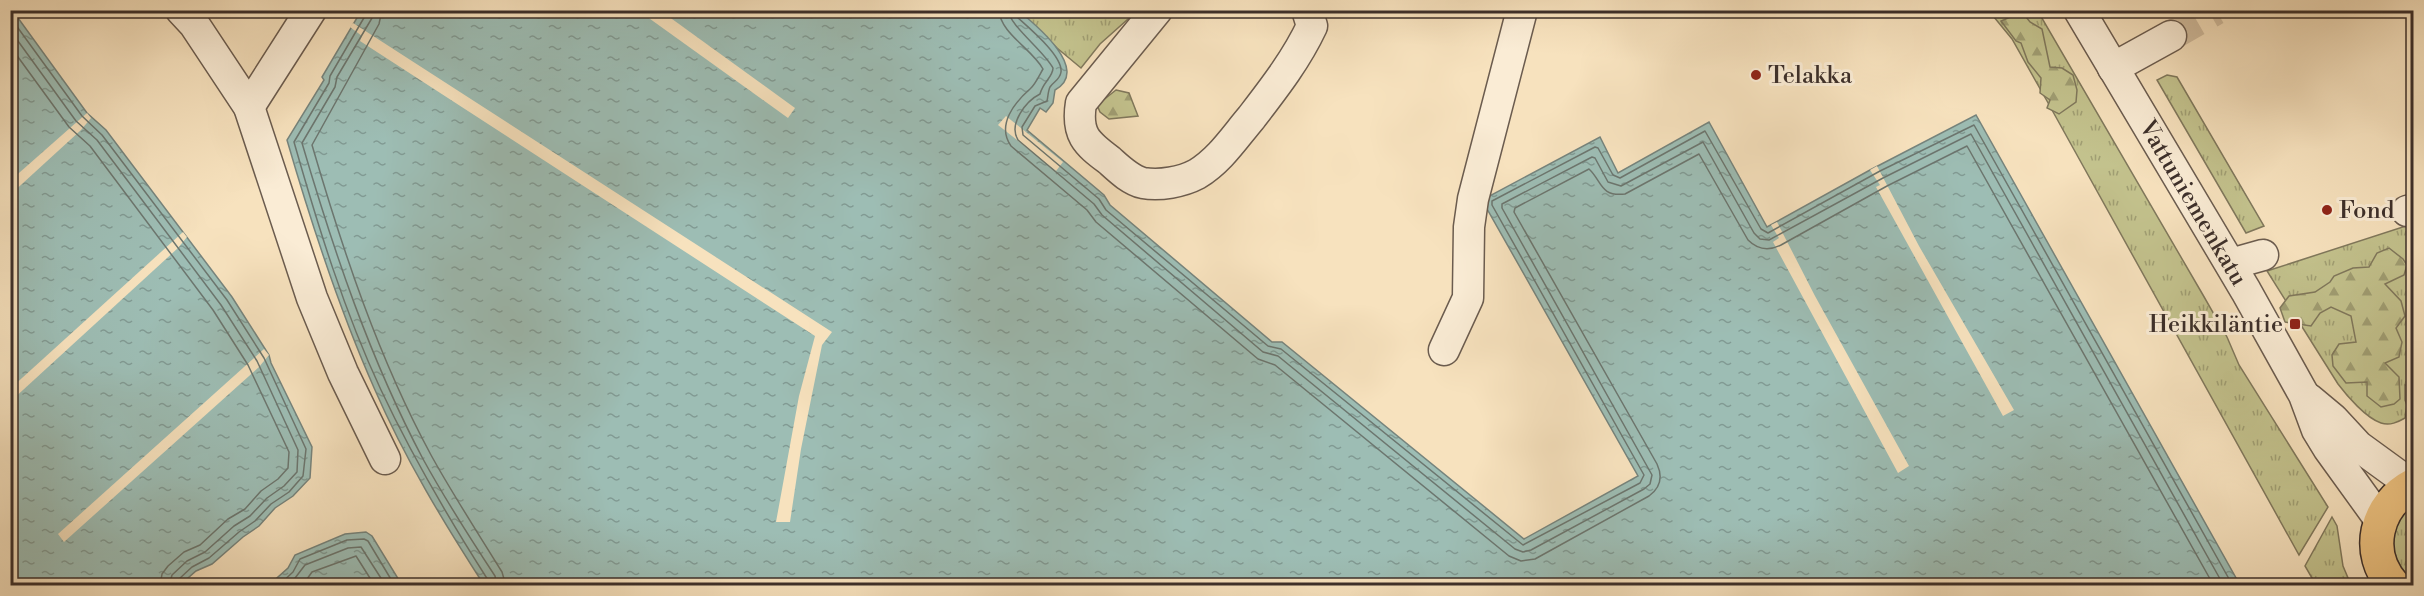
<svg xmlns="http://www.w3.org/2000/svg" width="2424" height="596" font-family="'Libre Bodoni',serif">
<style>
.grass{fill:url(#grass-tufts);stroke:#80785c;stroke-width:1.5}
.forest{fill:url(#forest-firs);stroke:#80785c;stroke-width:1.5}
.water{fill:url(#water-ripples);stroke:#76847d;stroke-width:1.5}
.pier{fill:#f7e2be}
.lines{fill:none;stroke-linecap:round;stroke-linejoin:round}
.shore{stroke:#6c766f;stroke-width:1.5}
.minor-tunnel{stroke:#d2bea0;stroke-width:30;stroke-dasharray:30 15;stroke-linecap:butt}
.minor-casing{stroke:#6b5c4f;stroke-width:33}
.major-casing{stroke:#3c2f2a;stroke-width:36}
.minor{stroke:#faecd5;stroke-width:30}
.major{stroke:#ecc17f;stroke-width:33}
.poi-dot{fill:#8f2418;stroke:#faecd5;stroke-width:2}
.labels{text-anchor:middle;stroke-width:6;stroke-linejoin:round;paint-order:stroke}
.poi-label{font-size:24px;fill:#3c2f2a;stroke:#faecd5;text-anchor:start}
.street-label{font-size:24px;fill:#3c2f2a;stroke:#faecd5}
</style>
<defs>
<pattern id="grass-tufts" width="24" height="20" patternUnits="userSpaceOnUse" patternTransform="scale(1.5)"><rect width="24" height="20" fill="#c3c28d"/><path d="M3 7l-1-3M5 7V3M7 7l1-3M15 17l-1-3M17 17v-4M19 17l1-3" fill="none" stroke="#a09e73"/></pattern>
<pattern id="forest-firs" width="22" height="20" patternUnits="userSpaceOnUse" patternTransform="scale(1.5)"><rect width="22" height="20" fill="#c3c28d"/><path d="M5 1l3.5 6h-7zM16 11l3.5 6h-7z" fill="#a09e73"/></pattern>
<pattern id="water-ripples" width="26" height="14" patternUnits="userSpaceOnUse" patternTransform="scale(1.5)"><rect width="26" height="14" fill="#9dbdb4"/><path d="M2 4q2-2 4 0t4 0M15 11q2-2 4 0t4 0" fill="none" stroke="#819a93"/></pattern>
</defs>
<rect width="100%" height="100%" fill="#f7e2be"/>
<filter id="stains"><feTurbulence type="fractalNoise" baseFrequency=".00333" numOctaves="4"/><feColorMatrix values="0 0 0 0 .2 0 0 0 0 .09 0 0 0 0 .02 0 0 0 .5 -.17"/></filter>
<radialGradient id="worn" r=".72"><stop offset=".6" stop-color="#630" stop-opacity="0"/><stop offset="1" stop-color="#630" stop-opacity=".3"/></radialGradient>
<g class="grass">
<polygon points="1019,11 1137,11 1100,44 1081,68 1057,48"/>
<polygon points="1989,11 2036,11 2039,13 2203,295 2227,337 2239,365 2328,507 2299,555 2047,101 2012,39"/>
<polygon points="2167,75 2177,77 2264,226 2246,233 2157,80"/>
<path d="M2412,224l2,62 -5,1v5h4l1,81 -4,12h-5v15l2,5 -2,13c-7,4 -15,8 -24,5 -15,-5 -34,-27 -43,-39l-71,-113z"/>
<path d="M2413,505v75c-25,-19 -27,-56 0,-75z"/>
<polygon points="2332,517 2337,526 2343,566 2351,585 2316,585 2305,566"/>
</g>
<g class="forest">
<polygon points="2022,12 2030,22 2042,29 2050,67 2062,68 2073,75 2077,90 2076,102 2059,114 2047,108 2050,100 2040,93 2041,78 2028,62 2021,43 2016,41 2001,21"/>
<polygon points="1116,90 1129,93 1138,116 1109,119 1100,112 1097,105"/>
<polygon points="2389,248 2403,259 2407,265 2404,275 2385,284 2401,301 2405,316 2396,328 2402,342 2399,357 2385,363 2399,377 2400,399 2394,404 2381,407 2367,396 2367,382 2346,383 2333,366 2332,355 2339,344 2356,342 2351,316 2331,307 2320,313 2311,326 2285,322 2280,308 2289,296 2315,292 2330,282 2334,276 2353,268 2369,267 2377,253"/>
</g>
<g class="water">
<polygon points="10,11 13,11 87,113 106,130 232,297 269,355 271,363 312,447 310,478 293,496 275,508 259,526 243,537 212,564 196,571 180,585 11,585"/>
<path d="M361,11h658c17,14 72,59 36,79l-2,13 -7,9 -6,-4 -13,22 77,65 6,10 162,137h10l242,197 114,-63 -156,-276 118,-63 18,36 91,-51 58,105 103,-57 106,-55 264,470h-1756c-40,-62 -79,-126 -109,-195 -36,-81 -63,-164 -88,-250l37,-60 -2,-3z"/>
<polygon points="366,532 372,536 402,585 269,585 288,568 295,555 345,534"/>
</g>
<g class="pier">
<polygon points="639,11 661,11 795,108 788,118"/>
<polygon points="353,23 832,332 822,345 801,449 790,522 776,522 799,396 815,336 360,41 362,36 350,27"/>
<polygon points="87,113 91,118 81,130 11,194 11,180"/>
<polygon points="1006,116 1063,162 1056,171 998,125"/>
<polygon points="1877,166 1919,246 2014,410 2003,416 1876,187 1880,185 1870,170"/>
<polygon points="1777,222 1815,296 1909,466 1898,473 1773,242 1779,238 1771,225"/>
<polygon points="183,232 187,237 178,248 11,401 11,388"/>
<polygon points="264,349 269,355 259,367 64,542 58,534"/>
</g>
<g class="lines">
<g class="shore">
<path d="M366,10l-1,6 -35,60 -1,7 -35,59c24,84 50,169 87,248 31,66 68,129 107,190l1,6"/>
<path d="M373,10l-1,8 -35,59 -2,10 -33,56c32,109 68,216 121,316 22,40 47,79 72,117l2,10"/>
<path d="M382,10l-3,14 -67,121c31,106 66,212 119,310 22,40 47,78 71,117l4,14"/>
<path d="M999,10c1,23 33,39 44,59 -3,5 -8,16 -13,20 -15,13 -34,36 -19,57l76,64 9,12 162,137 17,6 234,191 12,5 14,-2 114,-63c11,-8 14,-19 8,-32l-143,-252 1,-4 74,-39c13,12 11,28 36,25l74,-40 49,86c10,10 21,11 33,5l106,-59 80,-40 247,440"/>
<path d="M1008,10c1,15 36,41 45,58 0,9 -10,14 -13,26 -14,7 -32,30 -22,46l76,64 8,11 161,137 15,4 237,193 8,3 8,-2 113,-61 6,-5 2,-9 -150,-267v-4l90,-47 3,1 13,24 13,4 82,-44 51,91 6,6 9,1 114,-62 88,-44 253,452"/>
<path d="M1016,10l1,7c12,11 46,39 44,55 -1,8 -8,10 -11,15 -2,4 -2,10 -3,14l-12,5 -13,21 1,8 76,64 7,11 162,136 13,3 242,196 117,-62 4,-8 -152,-270v-4l103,-54 3,1 15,27 7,3 85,-47 56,98 7,4 112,-62 94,-46 259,461"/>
<polyline points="10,17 82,116 102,135 227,300 264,358 306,449 303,476 289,492 271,504 255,521 239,532 209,558 192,567 179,579 177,586"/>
<polyline points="10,30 76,121 97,140 221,305 257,361 298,450 297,472 284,486 267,498 250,516 234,526 205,552 187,561 172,575 169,586"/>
<polyline points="10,46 69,127 90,146 213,310 248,365 289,452 288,468 278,479 261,491 245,509 228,519 200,545 184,552 168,566 162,574 160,586"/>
<polyline points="278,586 293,572 300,559 347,540 364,539 368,541 395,586"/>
<polyline points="289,586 305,565 348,548 361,547 386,586"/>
<polyline points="302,586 312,572 356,556 375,586"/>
</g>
<polyline class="minor-tunnel" points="2171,36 2216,10"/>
<defs>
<g id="minor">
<polyline points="181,10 194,24 249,107 312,298 343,373 385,459"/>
<path d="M1157,10l-76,93c-5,31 5,40 28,57 10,9 21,20 34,23 17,3 39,-1 54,-9 23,-14 37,-36 54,-56 23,-30 45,-58 61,-92l-5,-16"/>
<path id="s1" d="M2079,10l167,281 58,104 13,35 11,18 52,72"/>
<polyline points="2113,68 2171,36"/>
<polyline points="249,107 311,10"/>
<polyline points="2407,211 2414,209"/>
<polyline points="2231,264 2263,255"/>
<polyline points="1444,350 1468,298 1469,227 1473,199 1522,10"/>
<polyline points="2309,399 2333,419 2358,446 2413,486"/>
</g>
<path id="major" d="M2394,586c-30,-33 -19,-81 20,-101"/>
</defs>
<use href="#minor" class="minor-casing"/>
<use href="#major" class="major-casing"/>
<use href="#minor" class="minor"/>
<use href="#major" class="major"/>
</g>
<g class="poi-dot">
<circle cx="1756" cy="75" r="6"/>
<circle cx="2327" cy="210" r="6"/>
<rect x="2289" y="318" width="12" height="12" rx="3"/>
</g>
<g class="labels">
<g class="poi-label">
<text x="1768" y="83">Telakka</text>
<text x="2339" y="218">Fond</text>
<text x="2283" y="332" text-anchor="end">Heikkiläntie</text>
</g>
<g class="street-label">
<text dy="8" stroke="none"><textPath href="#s1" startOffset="224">Vattuniemenkatu</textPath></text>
</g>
</g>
<rect width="2424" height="596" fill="none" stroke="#f7e2be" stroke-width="36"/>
<rect x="12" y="12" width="2400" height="572" fill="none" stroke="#3c2f2a" stroke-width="3"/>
<rect x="18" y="18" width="2388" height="560" fill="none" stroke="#3c2f2a" stroke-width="1.5"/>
<rect width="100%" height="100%" filter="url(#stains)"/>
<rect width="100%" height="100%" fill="url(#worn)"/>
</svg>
